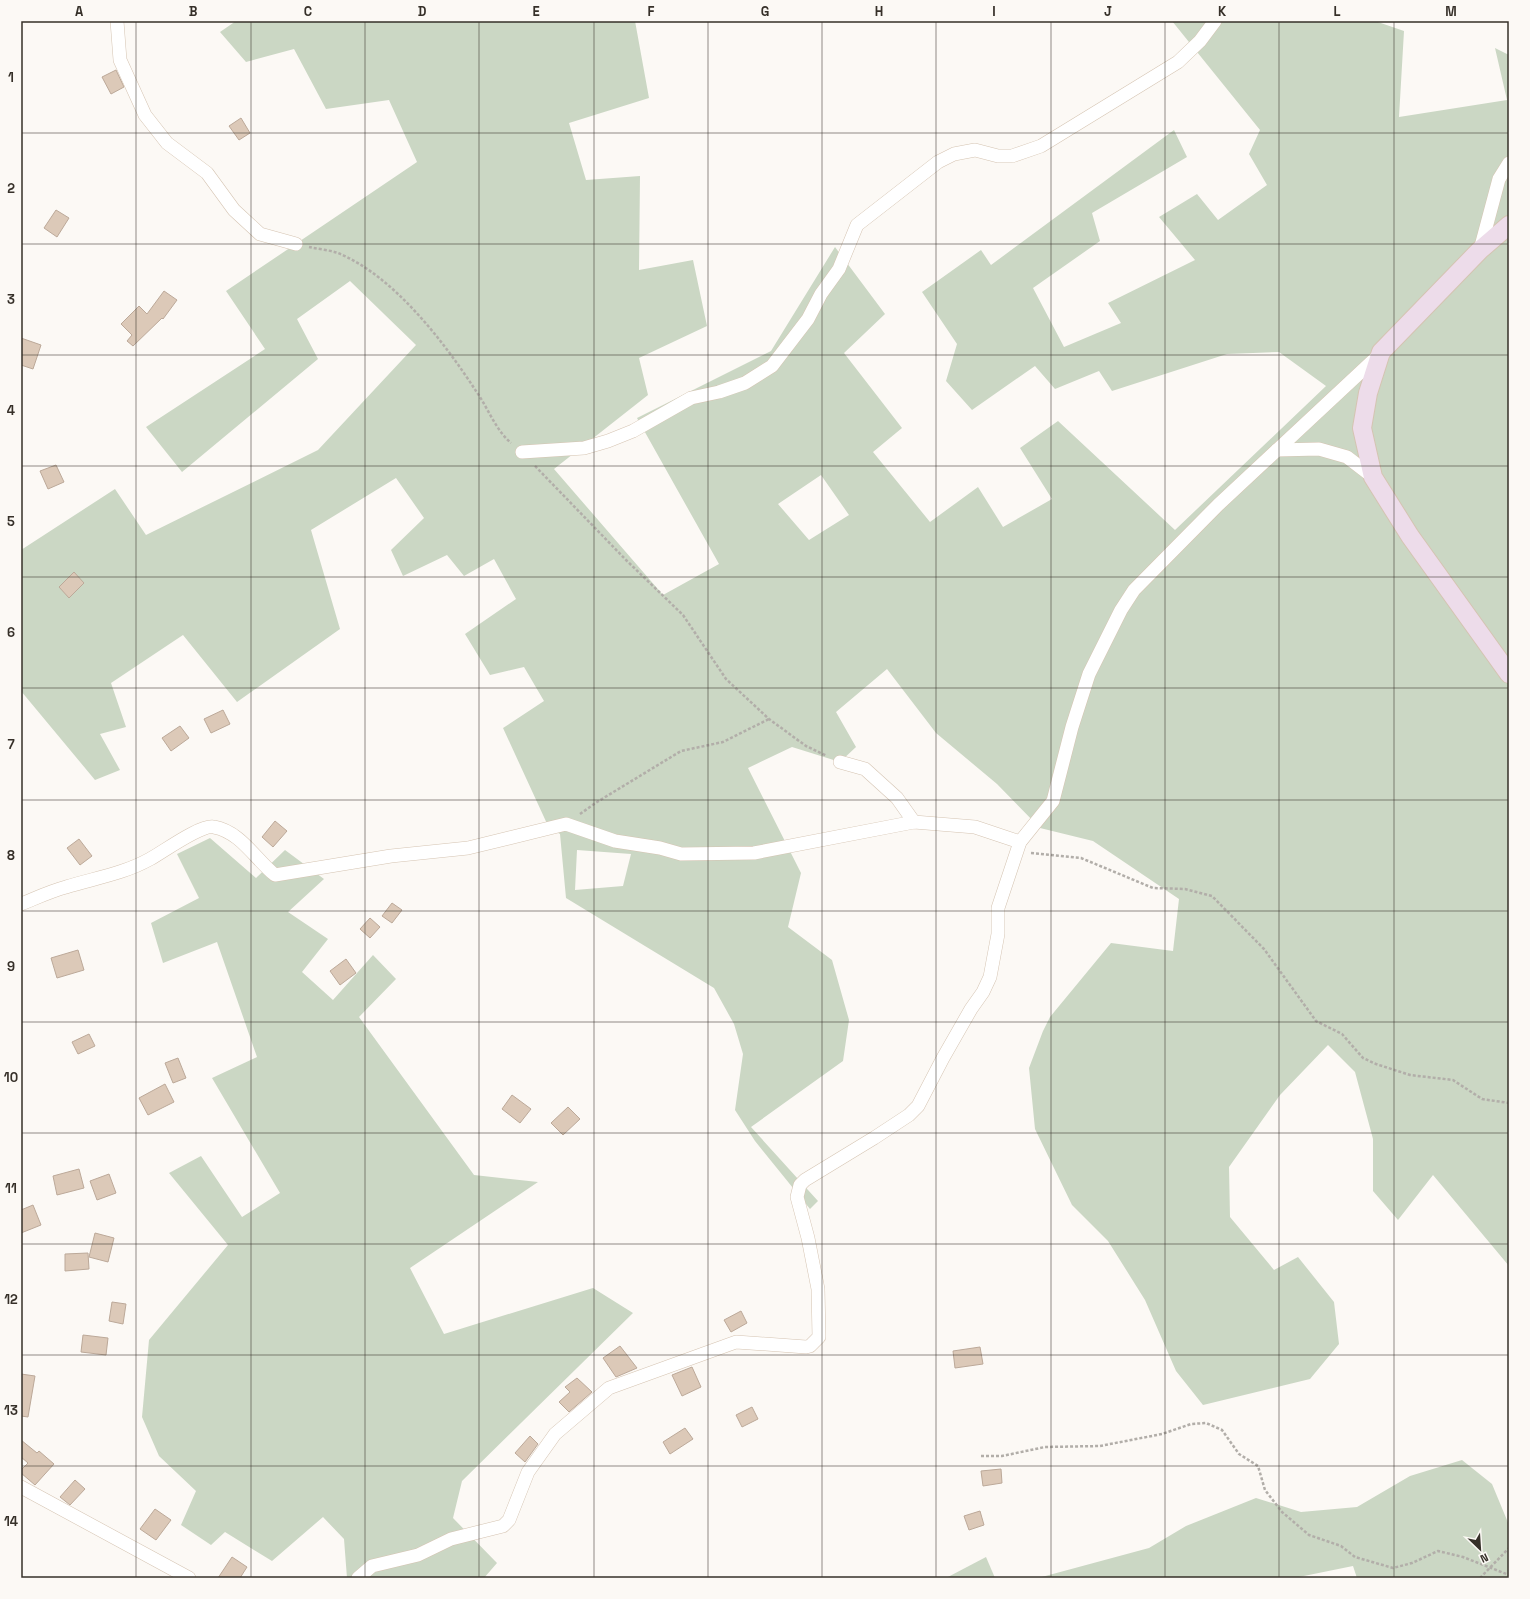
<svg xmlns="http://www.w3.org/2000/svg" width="1530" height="1599" font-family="'Space Grotesk',sans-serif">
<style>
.green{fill:#cbd7c4;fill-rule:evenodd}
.building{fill:#dcc9b8;stroke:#bca999}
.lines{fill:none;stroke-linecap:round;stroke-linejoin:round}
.street-casing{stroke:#d5c4b2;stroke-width:14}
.secondary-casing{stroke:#d5c4b2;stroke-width:20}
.path{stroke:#b2aea9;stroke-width:2.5;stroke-dasharray:3 2;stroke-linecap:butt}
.street{stroke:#fff;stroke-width:13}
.secondary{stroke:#eddcea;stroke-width:18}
.grid{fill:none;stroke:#363029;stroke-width:1;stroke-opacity:0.55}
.neatline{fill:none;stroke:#363029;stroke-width:1.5}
.grid-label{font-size:13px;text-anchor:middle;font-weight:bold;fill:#363029}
</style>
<rect width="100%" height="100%" fill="#fcf9f5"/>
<g class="green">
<path d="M236,21h399l14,77 -80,25 17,57 54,-4 -1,94 54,-10 14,66 -68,32 9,37 -94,74 109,126 56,-31 -82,-146 134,-67 64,-104 50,67 -41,39 58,75 -29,24 57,70 48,-35 25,40 49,-28 -32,-51 38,-27 117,109 151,-144 -47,-34 -52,2 -115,37 -13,-20 -44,18 -20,-23 -63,44 -26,-29 11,-37 -35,-52 59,-42 10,15 183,-135 13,27 -95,56 8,28 -67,47 31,59 57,-24 -13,-20 87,-43 -36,-43 38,-23 21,26 49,-35 -18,-31 11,-24 -88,-109h203l29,10 -5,86 108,-17 -12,-52 14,7v1211l-76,-91 -35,45 -25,-29v-52l-18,-67 -27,-27 -48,50 -51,72 1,50 44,53 24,-13 36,45 5,42 -29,35 -107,26 -27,-34 -31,-71 -37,-59 -36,-36 -37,-76 -6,-61 14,-37 7,-14 61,-74 62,8 6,-52 -86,-58 -53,-13 -43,-44 -61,-51 -49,-64 -51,43 20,35 -16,15 -48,-15 -44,21 53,105 -13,54 44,33 17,60 -6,41 -92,66 67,74 -8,8 -55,-68 -20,-31 8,-56 -9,-30 -20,-36 -148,-90 -6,-64 -11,-6 -46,-100 41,-27 -20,-34 -34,8 -25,-41 51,-35 -22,-40 -30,17 -17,-21 -44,21 -12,-26 33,-32 -28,-40 -85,52 29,99 -103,73 -54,-67 -72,48 15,44 -26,7 20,36 -25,10 -74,-89v-141l94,-61 31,46 172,-85 98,-105 -66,-64 -53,38 21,40 -136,113 -36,-45 119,-78 -39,-58 191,-129 -28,-62 -63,9 -32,-60 -48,13 -26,-30zM821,475l28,40 -40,25 -31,-36zM577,850l54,4 -8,32 -48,4z"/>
<polygon points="210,838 256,878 285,850 324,879 288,912 328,939 302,972 333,1000 373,955 396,979 359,1017 474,1175 538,1182 410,1268 444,1334 593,1288 633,1313 462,1481 453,1518 497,1563 484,1578 347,1578 344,1539 323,1517 272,1561 225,1532 211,1545 181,1525 196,1491 159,1456 142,1417 149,1340 228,1245 169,1173 201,1156 242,1217 280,1193 212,1078 257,1057 217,942 163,963 151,923 199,898 177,854"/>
<polygon points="1462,1460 1492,1484 1509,1525 1509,1578 1357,1578 1353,1566 1294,1578 1038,1578 1149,1548 1186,1526 1256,1498 1301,1512 1357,1507 1410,1476"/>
<polygon points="986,1557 995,1578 946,1578"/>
</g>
<g class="building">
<polygon points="116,70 124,87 111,94 102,77"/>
<polygon points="241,118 250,133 239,140 229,126"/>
<polygon points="56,210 69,218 57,237 44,228"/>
<polygon points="164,291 177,300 163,319 162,318 133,346 127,341 132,335 121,324 139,306 147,314"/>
<polygon points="21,338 41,345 33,369 21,365"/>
<polygon points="56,465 64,482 48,489 40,471"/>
<polygon points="74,572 84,583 69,598 59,587"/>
<polygon points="223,710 230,724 211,733 204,719"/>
<polygon points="180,726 189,738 171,751 162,738"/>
<polygon points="275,821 287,831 273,847 262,837"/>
<polygon points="79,839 92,856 80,865 67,848"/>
<polygon points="392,903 402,910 392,923 382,916"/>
<polygon points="370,918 380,927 370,938 360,929"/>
<polygon points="78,950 84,970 57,978 51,958"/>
<polygon points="346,959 356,973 340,985 330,971"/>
<polygon points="89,1034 95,1046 78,1054 72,1042"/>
<polygon points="178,1058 186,1078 173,1083 165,1063"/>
<polygon points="165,1084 174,1102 148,1115 139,1098"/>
<polygon points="512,1095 531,1109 520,1123 502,1109"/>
<polygon points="568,1107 580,1119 563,1135 551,1123"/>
<polygon points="79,1169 84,1188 57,1195 53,1176"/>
<polygon points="109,1174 116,1193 97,1200 90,1181"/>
<polygon points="33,1205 41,1225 21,1233 21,1210"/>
<polygon points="95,1233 114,1238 108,1262 89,1257"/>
<polygon points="88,1253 89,1269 65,1271 65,1254"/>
<polygon points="112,1302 126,1304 123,1324 109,1321"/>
<polygon points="741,1311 747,1323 731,1332 724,1320"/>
<polygon points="83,1335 108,1338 106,1355 81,1352"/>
<polygon points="620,1346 637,1368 616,1377 603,1358"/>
<polygon points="980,1347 983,1364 955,1368 953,1351"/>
<polygon points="692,1367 701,1387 682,1396 672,1375"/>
<polygon points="21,1374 35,1376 28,1417 21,1416"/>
<polygon points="577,1378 592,1392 569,1412 559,1402 570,1392 565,1387"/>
<polygon points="752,1407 758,1419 742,1427 736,1415"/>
<polygon points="685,1428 693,1439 670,1454 663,1442"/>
<polygon points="530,1436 538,1444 525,1462 515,1453"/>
<polygon points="21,1440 37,1453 39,1451 54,1464 35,1485 21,1473 21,1470 28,1463 21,1457"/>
<polygon points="1001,1469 1002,1483 983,1486 981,1471"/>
<polygon points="75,1480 85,1489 70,1505 60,1497"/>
<polygon points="155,1509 171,1520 156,1540 140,1529"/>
<polygon points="980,1511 984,1525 969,1530 964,1516"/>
<polygon points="232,1557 247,1567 240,1578 218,1578"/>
</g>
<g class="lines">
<defs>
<g id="street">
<polyline points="117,21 120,60 145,115 167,143 207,173 234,210 260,234 296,244"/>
<polyline points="1480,250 1499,179 1509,163"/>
<polyline points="1277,450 1319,449 1347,457 1373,477"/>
<polyline points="522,452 584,448 608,441 633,431 691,398 719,392 745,383 772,366 808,319 821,294 839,269 857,225 938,162 954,154 975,150 998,156 1012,156 1041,146 1178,62 1200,41 1215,21"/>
<polyline points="840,762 865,769 897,798 914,822"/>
<path d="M21,904c15,-6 30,-13 45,-17 29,-9 57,-13 84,-28 13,-7 51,-35 64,-32 27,5 41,32 61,48l116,-19 77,-8 98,-24 49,17 45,7 21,6 73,-1 160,-31 61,5 45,15"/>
<polyline points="21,1487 189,1578"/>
<polyline points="358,1578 372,1566 418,1555 451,1539 503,1526 509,1520 528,1472 555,1434 609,1388 736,1342 806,1347 810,1346 819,1337 818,1289 808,1238 797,1197 800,1185 805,1180 874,1138 909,1115 918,1106 943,1058 971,1009 983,992 990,977 998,934 998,908 1020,842 1053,801 1072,727 1089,674 1121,610 1134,590 1218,505 1380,354"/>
</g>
<polyline id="secondary" points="1509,225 1480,250 1381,352 1368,393 1362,428 1373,477 1410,536 1509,674"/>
</defs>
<use href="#street" class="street-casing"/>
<use href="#secondary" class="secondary-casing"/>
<g class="path">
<path d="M309,247c9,2 20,3 29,6 56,23 106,89 138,138 12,17 19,38 35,52"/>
<polyline points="535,466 626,560 683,615 726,679 769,719 806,746 827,756"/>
<polyline points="580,814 597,802 681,751 723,742 769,719"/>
<polyline points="1031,853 1081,858 1153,888 1185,889 1212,896 1264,949 1316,1021 1342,1034 1363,1058 1376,1064 1410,1075 1453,1080 1482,1099 1509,1103"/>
<polyline points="981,1456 1002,1456 1045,1447 1100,1446 1162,1434 1191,1424 1206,1423 1222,1430 1239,1454 1258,1466 1265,1490 1282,1512 1309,1535 1341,1546 1355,1557 1393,1568 1412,1563 1438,1551 1463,1557 1509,1575"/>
<polyline points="1480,1578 1509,1548"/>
</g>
<use href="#street" class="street"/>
<use href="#secondary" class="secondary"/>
</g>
<path class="grid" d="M136,21v1557M251,21v1557M365,21v1557M479,21v1557M594,21v1557M708,21v1557M822,21v1557M936,21v1557M1051,21v1557M1165,21v1557M1279,21v1557M1394,21v1557M21,133h1488M21,244h1488M21,355h1488M21,466h1488M21,577h1488M21,688h1488M21,800h1488M21,911h1488M21,1022h1488M21,1133h1488M21,1244h1488M21,1355h1488M21,1466h1488"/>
<rect width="1530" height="1599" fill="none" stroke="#fcf9f5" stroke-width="44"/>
<g transform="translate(1480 1549) rotate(155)" stroke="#fcf9f5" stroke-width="3" paint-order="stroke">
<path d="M0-3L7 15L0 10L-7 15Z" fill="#363029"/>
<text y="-6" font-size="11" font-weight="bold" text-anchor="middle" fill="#363029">N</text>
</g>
<rect x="22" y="22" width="1486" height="1555" class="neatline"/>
<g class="grid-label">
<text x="79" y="16">A</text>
<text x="193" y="16">B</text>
<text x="308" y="16">C</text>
<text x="422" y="16">D</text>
<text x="536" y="16">E</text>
<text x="651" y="16">F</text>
<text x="765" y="16">G</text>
<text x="879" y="16">H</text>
<text x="994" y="16">I</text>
<text x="1108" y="16">J</text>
<text x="1222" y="16">K</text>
<text x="1337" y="16">L</text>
<text x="1451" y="16">M</text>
<text x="11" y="82">1</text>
<text x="11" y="193">2</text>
<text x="11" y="304">3</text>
<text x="11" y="415">4</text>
<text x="11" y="526">5</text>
<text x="11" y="637">6</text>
<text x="11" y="749">7</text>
<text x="11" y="860">8</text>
<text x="11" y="971">9</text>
<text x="11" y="1082">10</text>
<text x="11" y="1193">11</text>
<text x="11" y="1304">12</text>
<text x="11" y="1415">13</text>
<text x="11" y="1526">14</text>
</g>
</svg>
